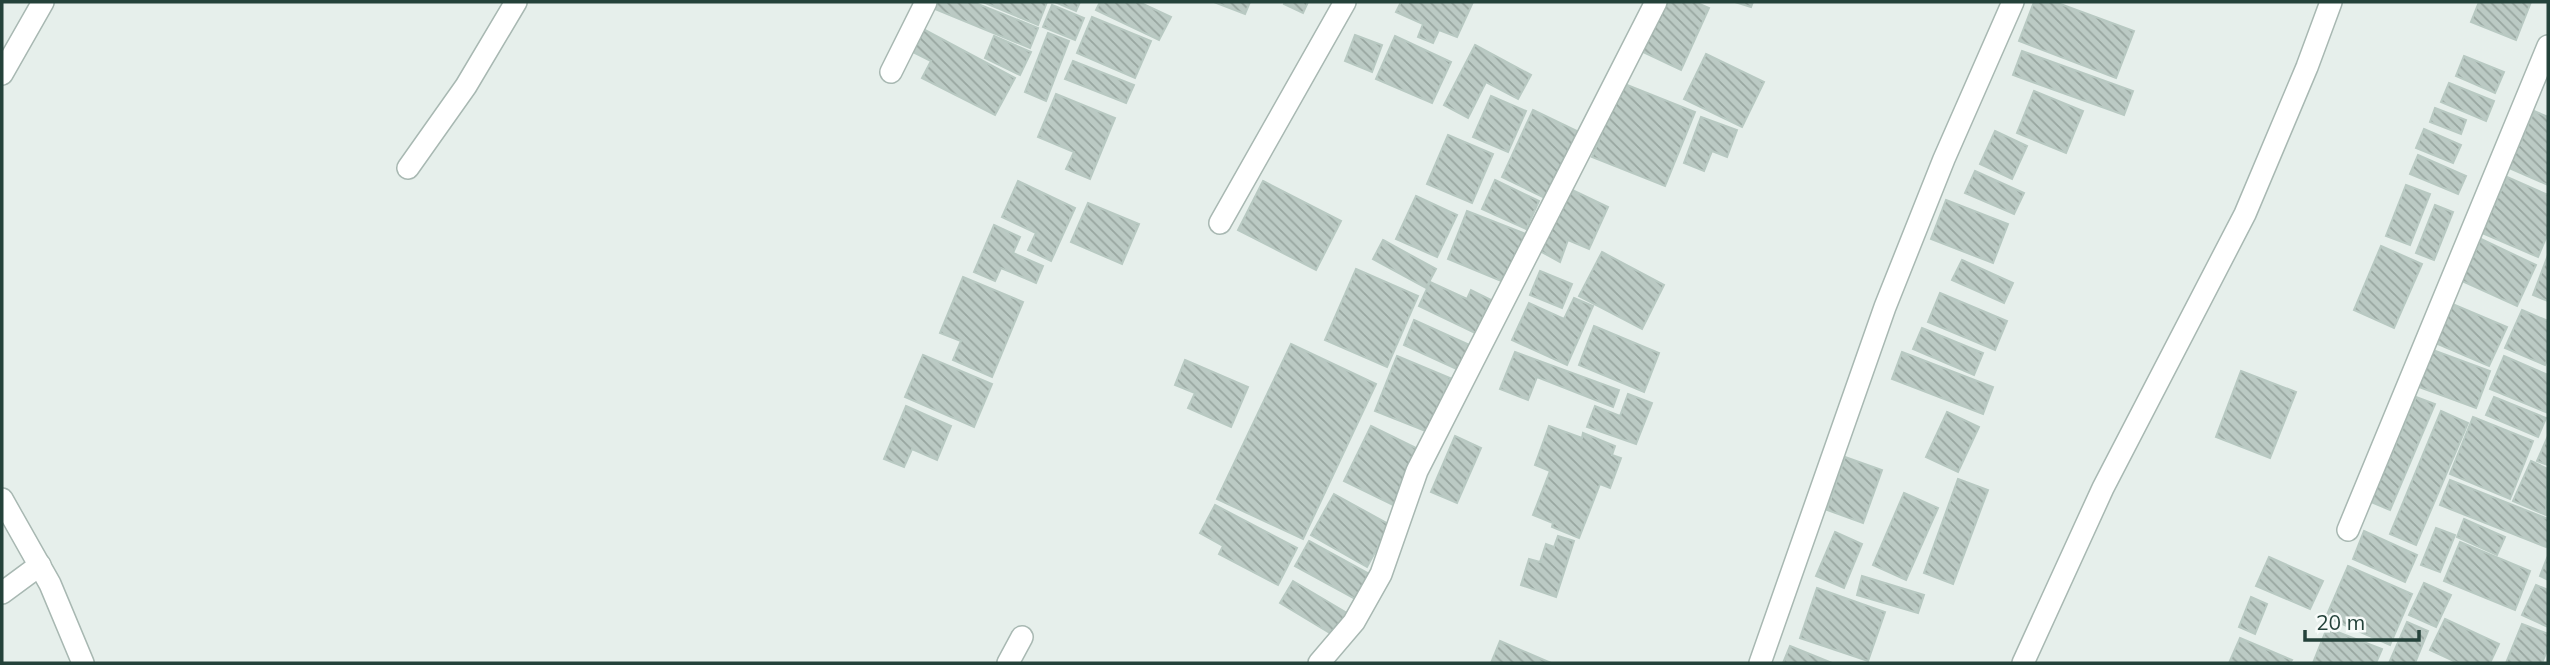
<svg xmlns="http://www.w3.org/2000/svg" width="2550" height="665" font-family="Mulish,sans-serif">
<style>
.building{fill:url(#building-back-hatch);stroke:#b8c9c2;stroke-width:2}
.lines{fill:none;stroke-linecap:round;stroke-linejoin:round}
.minor-casing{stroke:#a8b8b2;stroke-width:24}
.minor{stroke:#fff;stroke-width:21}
</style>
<defs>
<pattern id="building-back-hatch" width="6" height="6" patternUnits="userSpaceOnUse" patternTransform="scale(1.75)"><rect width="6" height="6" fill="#bbcac4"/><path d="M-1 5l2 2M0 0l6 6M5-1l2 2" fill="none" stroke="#98a6a0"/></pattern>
</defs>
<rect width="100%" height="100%" fill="#e6efeb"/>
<g class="building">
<polygon points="932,2 973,2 1038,28 1030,48 930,7"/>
<polygon points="983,2 1047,2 1038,25"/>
<polygon points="1055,2 1080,2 1076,11"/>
<polygon points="1100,2 1139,2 1171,17 1159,40 1096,10"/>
<polygon points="1214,2 1250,2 1245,14"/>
<polygon points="1285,2 1308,2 1303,13 1284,4"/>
<polygon points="1401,2 1473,2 1457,37 1439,30 1433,43 1418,37 1423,24 1396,12"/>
<polygon points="1664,2 1695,2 1709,8 1681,70 1641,51"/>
<polygon points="1735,2 1753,2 1751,7"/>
<polygon points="2034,2 2055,2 2134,31 2116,78 2019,41"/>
<polygon points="2479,2 2531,2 2516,40 2471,22"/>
<polygon points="1052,5 1084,18 1075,40 1043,27"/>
<polygon points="1092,17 1151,41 1135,78 1077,53"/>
<polygon points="923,29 1015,78 995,115 922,78 931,61 911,51"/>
<polygon points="1048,33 1069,41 1046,101 1025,92"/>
<polygon points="1355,35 1382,45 1372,72 1345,61"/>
<polygon points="994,36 1031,52 1020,75 985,58"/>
<polygon points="1395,36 1451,62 1432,103 1376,79"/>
<polygon points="1475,45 1531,75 1518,99 1486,82 1468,118 1444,105"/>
<polygon points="2022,51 2133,91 2124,115 2013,75"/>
<polygon points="1706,54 1764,82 1742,127 1684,99"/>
<polygon points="2464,56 2504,72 2495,93 2456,76"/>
<polygon points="1073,61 1134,85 1126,103 1065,79"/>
<polygon points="1622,83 1695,112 1665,186 1592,157"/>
<polygon points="2449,83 2494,101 2486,121 2441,102"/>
<polygon points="2034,91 2083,111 2066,153 2017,133"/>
<polygon points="1056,94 1115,118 1090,179 1066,169 1074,152 1038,137"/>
<polygon points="1491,96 1526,111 1508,152 1473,137"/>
<polygon points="2435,108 2466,120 2461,134 2430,122"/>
<polygon points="1533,110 1581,133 1549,200 1502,177"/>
<polygon points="2534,111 2548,117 2548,185 2509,168"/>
<polygon points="1701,117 1737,130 1727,157 1712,151 1704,171 1684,163"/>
<polygon points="2424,129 2461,145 2453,163 2416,148"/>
<polygon points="1995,131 2027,146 2012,179 1980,164"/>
<polygon points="1448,135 1493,154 1472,203 1427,184"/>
<polygon points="2418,155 2466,176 2458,194 2410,174"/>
<polygon points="1975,171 2024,193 2014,214 1965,193"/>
<polygon points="2507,177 2548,195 2548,233 2538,257 2482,233"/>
<polygon points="1495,180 1539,201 1526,229 1482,209"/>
<polygon points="1018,181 1075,208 1051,261 1028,250 1036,233 1002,217"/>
<polygon points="1263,181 1341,221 1316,270 1238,230"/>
<polygon points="2406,185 2430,194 2410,245 2386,236"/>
<polygon points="1568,188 1608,207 1589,249 1568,240 1560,262 1540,251"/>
<polygon points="1416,196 1457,215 1437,257 1396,239"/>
<polygon points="1946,200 2008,224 1993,263 1931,239"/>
<polygon points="1088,203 1139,224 1122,264 1071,242"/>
<polygon points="2435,205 2453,212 2434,260 2416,253"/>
<polygon points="1467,211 1526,234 1506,283 1448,259"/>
<polygon points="994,225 1020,237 1013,253 1043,266 1036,283 1001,268 995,281 974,272"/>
<polygon points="2481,239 2536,265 2517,306 2462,281"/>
<polygon points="1383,240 1436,269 1426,288 1373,259"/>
<polygon points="2381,246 2422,264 2394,328 2354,310"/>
<polygon points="1602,252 1664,285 1642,329 1579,296"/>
<polygon points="2548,255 2548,301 2533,295"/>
<polygon points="1962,260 2013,283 2004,303 1952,280"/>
<polygon points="1356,269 1418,296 1387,367 1325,340"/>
<polygon points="1540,271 1572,284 1562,308 1530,295"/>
<polygon points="963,277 1023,302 992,377 953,360 961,341 940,333"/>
<polygon points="1430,282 1467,299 1471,290 1491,300 1475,333 1419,306"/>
<polygon points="1940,293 2007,321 1995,350 1928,322"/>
<polygon points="1574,298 1593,306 1567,365 1512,340 1529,303 1564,319"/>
<polygon points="2450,303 2507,327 2489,366 2433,342"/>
<polygon points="2522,310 2548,321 2548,358 2545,365 2505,348"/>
<polygon points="1414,320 1474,347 1463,372 1404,345"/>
<polygon points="1594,326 1659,353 1644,392 1579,365"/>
<polygon points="1922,328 1983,353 1974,375 1913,349"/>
<polygon points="1291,344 1376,384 1303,539 1217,499"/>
<polygon points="2430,349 2490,371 2476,408 2416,386"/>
<polygon points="1515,352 1619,390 1613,407 1537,377 1528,400 1500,389"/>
<polygon points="1902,352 1993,387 1983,414 1892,379"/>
<polygon points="923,355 992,384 974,427 905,397"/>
<polygon points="1397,356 1450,378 1428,432 1375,411"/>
<polygon points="2504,356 2548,375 2548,413 2490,389"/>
<polygon points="1185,360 1248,387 1231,427 1188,408 1195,393 1175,385"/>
<polygon points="2241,371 2296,392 2270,458 2216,437"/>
<polygon points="1628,394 1652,403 1636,444 1587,427 1595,406 1620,416"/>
<polygon points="2416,397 2435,404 2390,510 2371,502"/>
<polygon points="2494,397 2546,418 2538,437 2486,415"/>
<polygon points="906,406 951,426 937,460 912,449 904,467 884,459"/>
<polygon points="2441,411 2468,423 2416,545 2390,534"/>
<polygon points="1947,412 1979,427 1958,472 1926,457"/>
<polygon points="2473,417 2533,441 2510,499 2450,474"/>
<polygon points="1371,426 1420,450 1393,505 1344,481"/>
<polygon points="1549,426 1582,438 1583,433 1615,446 1612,455 1621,458 1610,488 1600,484 1579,538 1552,527 1553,523 1533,515 1550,471 1535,465"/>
<polygon points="1455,436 1481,448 1457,503 1431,492"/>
<polygon points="2548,436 2548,465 2537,461"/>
<polygon points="1845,457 1882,470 1863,523 1827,510"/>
<polygon points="2531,461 2548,469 2546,515 2513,501"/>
<polygon points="1958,479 1988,490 1953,584 1924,573"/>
<polygon points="2450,480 2548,519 2548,542 2546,547 2440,505"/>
<polygon points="1904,493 1938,508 1906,580 1873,565"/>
<polygon points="1334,494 1390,525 1367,567 1311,535"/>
<polygon points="1215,505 1297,548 1278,585 1219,554 1223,546 1200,533"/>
<polygon points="2464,519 2505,537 2497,555 2457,537"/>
<polygon points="2436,528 2455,535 2440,572 2421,565"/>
<polygon points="2364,531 2417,555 2405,582 2353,559"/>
<polygon points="1835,532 1862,544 1844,588 1816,576"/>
<polygon points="1558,536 1574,541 1556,597 1521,585 1529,559 1540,562 1546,544 1554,547"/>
<polygon points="1309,541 1371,575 1357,600 1295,566"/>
<polygon points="2460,542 2530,571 2515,610 2444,581"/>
<polygon points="2269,557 2323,581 2310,609 2256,586"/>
<polygon points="2547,558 2548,559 2548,580 2540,576"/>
<polygon points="2348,566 2412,594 2390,645 2326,617"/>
<polygon points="1862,576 1924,595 1918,613 1857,595"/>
<polygon points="1293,581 1347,613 1333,635 1280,603"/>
<polygon points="2424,583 2451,595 2436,627 2409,615"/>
<polygon points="2536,585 2548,590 2548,627 2522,615"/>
<polygon points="1817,588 1885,612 1868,661 1800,638"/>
<polygon points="2251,597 2267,604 2255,634 2239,627"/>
<polygon points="2445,619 2499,644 2490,663 2458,663 2430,650"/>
<polygon points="2407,622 2428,631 2415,663 2389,663"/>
<polygon points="2522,624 2548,634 2548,648 2542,663 2506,663"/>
<polygon points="2327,628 2382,649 2376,663 2313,663"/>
<polygon points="2240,638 2292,660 2290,663 2229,663"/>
<polygon points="1500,641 1551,663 1491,663"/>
<polygon points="1790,646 1832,663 1783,663"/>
</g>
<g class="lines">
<defs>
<g id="minor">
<polyline points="891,72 926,2"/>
<polyline points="2,74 43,2"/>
<polyline points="408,168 466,86 516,2"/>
<polyline points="1220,223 1345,2"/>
<polyline points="2,499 50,584 83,663"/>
<polyline points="2348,530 2548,46"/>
<polyline points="2,593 40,565"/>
<polyline points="1008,663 1022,637"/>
<polyline points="1319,663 1354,622 1381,574 1417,471 1656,2"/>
<polyline points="1760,663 1885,307 1944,159 2013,2"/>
<polyline points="2023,663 2103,488 2245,214 2307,67 2331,2"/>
</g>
</defs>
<use href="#minor" class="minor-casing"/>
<use href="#minor" class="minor"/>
</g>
<rect width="2550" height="665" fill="none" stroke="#24423a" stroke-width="7"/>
<path d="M2305 630v10h114v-10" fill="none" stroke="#24423a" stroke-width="3.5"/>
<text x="2316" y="630" font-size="21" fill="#24423a" stroke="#f7fbf9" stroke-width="5" paint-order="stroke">20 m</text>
</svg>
